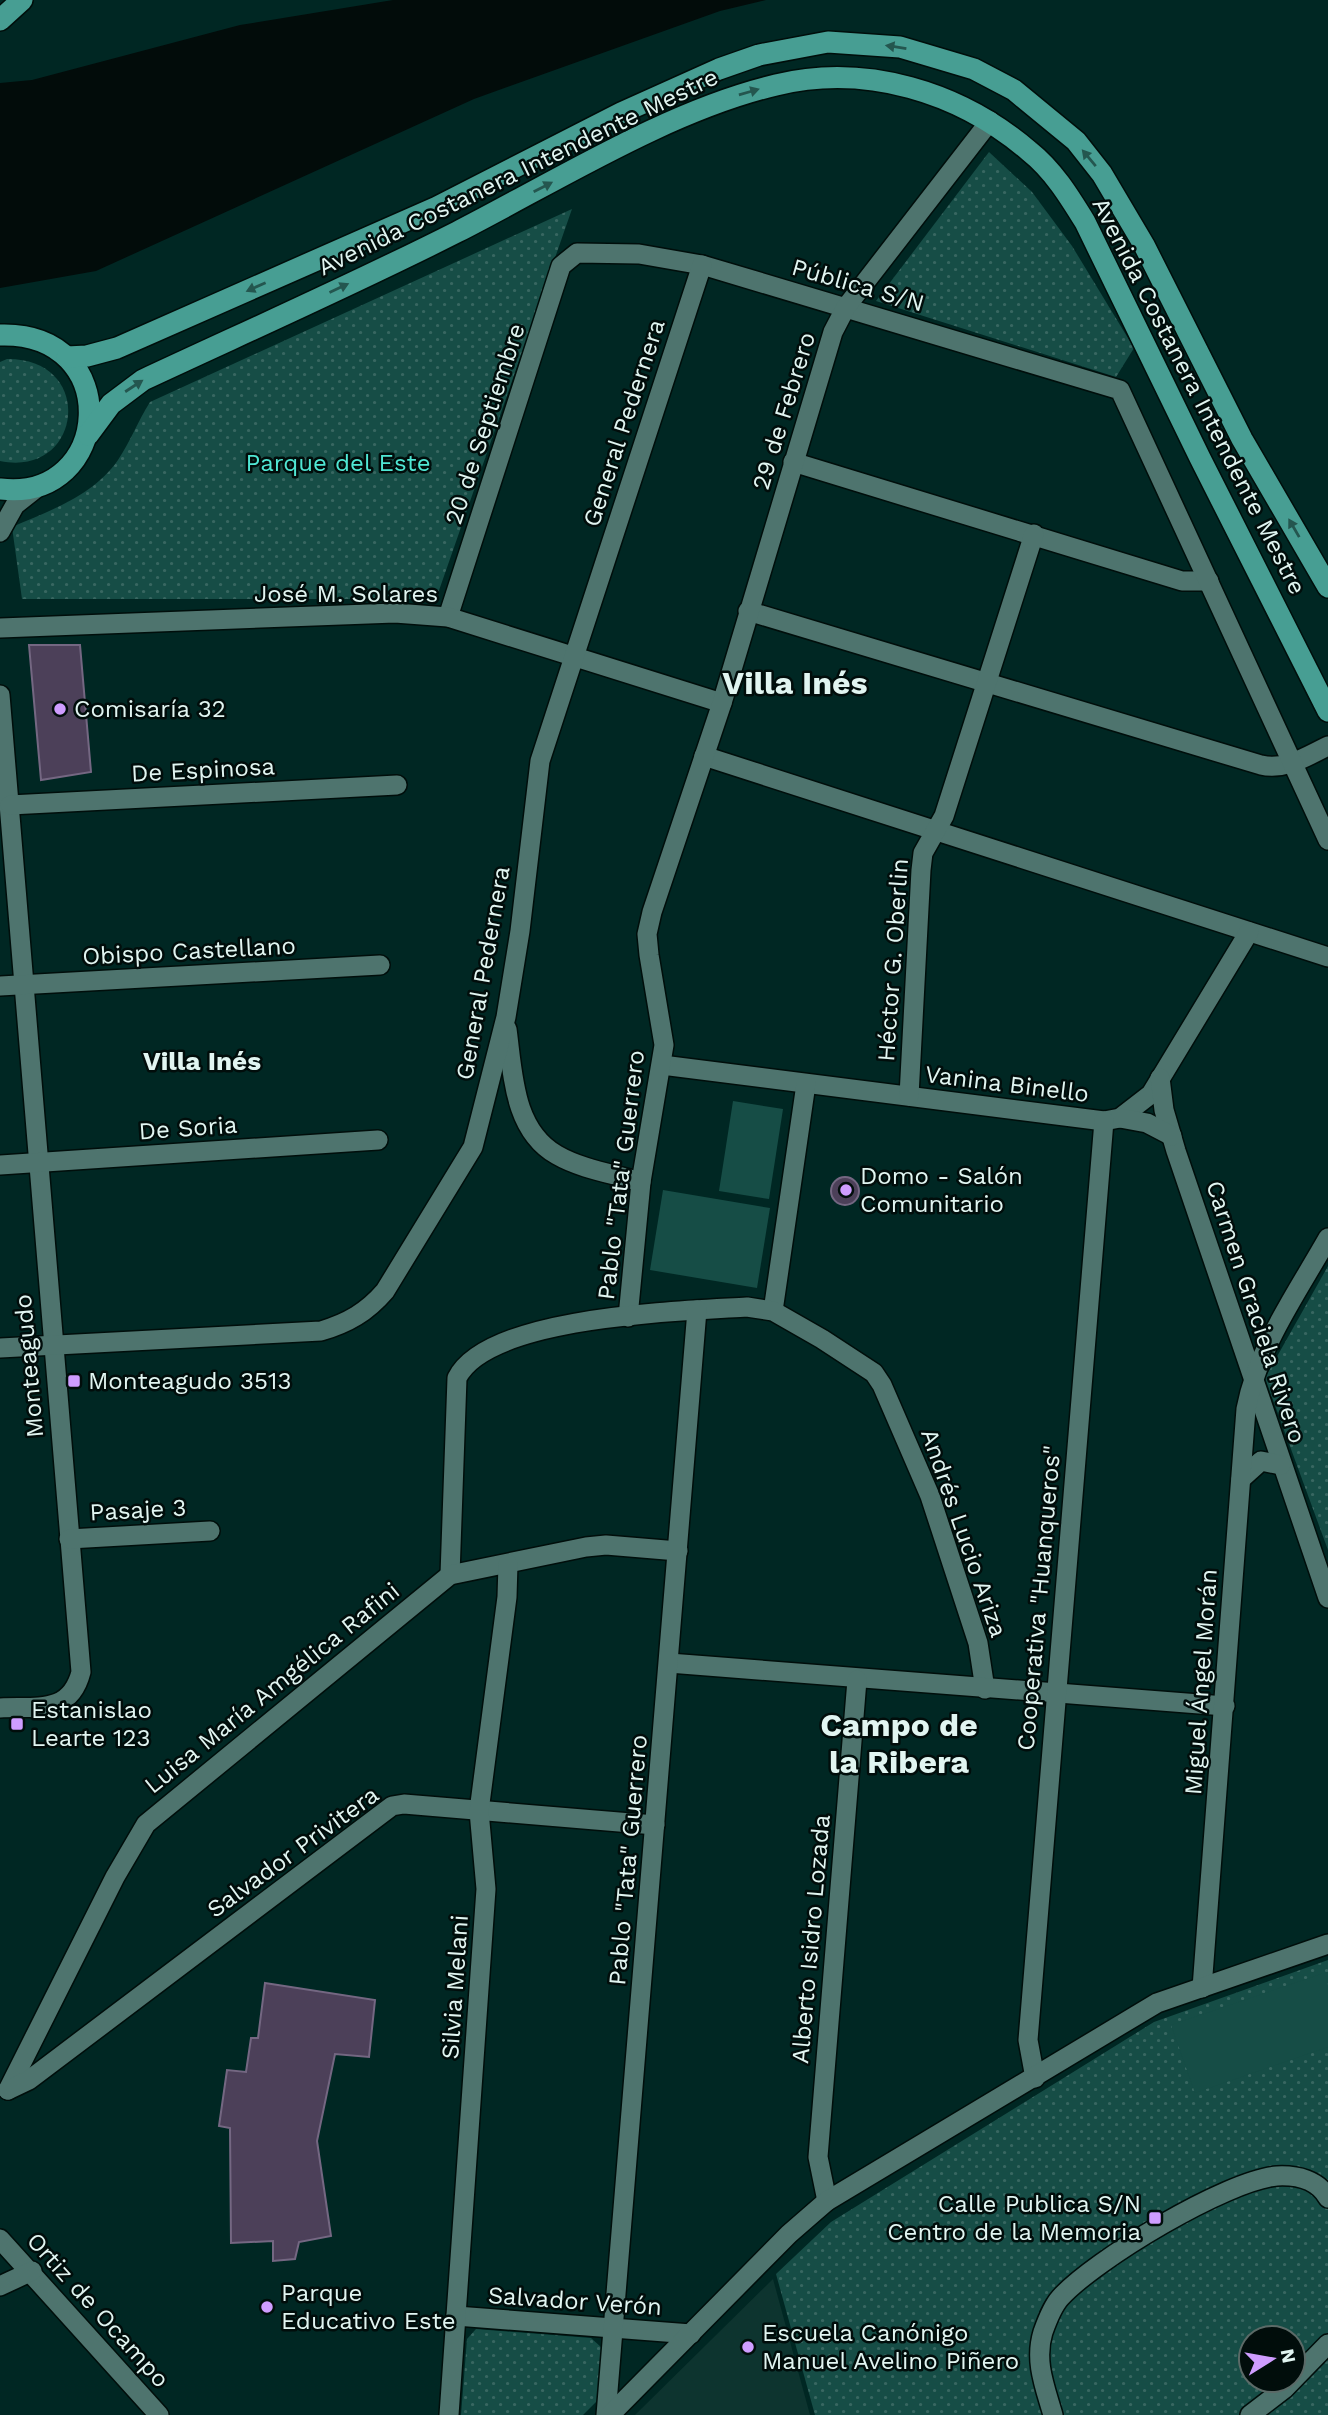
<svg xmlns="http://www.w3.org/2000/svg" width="1328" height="2415" font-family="'Work Sans',sans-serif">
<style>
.built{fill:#0d342f}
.grass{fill:url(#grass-dots);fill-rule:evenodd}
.pitch{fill:#164d46}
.water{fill:#020c0a}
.building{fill:#4c4059;stroke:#746782;stroke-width:2}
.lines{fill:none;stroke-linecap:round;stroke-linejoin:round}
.minor-casing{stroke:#000e0b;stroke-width:22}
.major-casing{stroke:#000e0b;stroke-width:24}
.minor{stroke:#4e746e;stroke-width:19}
.major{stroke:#479e93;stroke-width:21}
.oneway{fill:#24564f}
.poi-dot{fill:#cf9dff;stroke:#010d0b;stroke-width:2.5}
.labels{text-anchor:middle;stroke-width:5;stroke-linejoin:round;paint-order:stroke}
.street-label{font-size:24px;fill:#e1f5f1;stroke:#010d0b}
.park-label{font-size:24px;fill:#50e7d4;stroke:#010d0b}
.poi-label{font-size:24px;fill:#e1f5f1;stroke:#010d0b;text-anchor:start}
.neighbourhood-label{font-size:26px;font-weight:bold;fill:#e1f5f1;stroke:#010d0b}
.district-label{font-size:32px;font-weight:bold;fill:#e1f5f1;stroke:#010d0b}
</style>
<defs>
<pattern id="grass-dots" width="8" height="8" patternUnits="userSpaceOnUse" patternTransform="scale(1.75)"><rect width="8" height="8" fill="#164d46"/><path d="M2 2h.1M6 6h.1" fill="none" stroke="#386761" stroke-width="1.8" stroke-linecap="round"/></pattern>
</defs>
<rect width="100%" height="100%" fill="#002723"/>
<polygon class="built" points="773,2279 810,2415 635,2415"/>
<g class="grass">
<polygon points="989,152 1032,192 1072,246 1134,348 1116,377 876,301"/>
<path d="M572,209l-136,390h-414l-10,-72c39,-17 81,-31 106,-67 12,-18 20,-39 32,-58z"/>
<path d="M7,359c89,-1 76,119 -7,102v-99z"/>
<polygon points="1328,1266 1328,1550 1265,1378"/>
<path d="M1328,1960v455h-513l-39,-141 55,-52 323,-200zM1251,2338h42v42h-42z"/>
<polygon points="476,2329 591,2338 602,2348 599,2399 583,2415 461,2415 467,2339"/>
</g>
<g class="pitch">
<polygon points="733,1101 783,1109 769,1199 719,1191"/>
<polygon points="663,1190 770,1208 757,1288 650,1270"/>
<polygon points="1324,1973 1328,1985 1328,2047 1195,2093 1171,2025"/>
</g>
<polygon class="water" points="393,0 766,0 720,11 474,99 96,271 0,288 0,83 32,80 240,25"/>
<g class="building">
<polygon points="29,645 80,645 91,772 41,780"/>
<circle cx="845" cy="1191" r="14"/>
<polygon points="265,1983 375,2000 369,2057 335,2054 317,2141 331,2236 299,2242 295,2259 273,2261 273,2241 231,2243 230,2128 219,2126 227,2070 246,2072 251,2038 258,2038"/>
</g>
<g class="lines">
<defs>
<g id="minor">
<polyline points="793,462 1182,581 1209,581"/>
<polyline points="0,532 15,505 39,486"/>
<path d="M748,611l513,154c24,6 46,-9 67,-19"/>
<polyline points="448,617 561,266 577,253 639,254 702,265 1120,390 1328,840"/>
<polyline points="0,628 395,613 448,617 722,703"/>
<path d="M0,695l81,977c-11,43 -45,34 -81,36"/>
<polyline points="704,756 1328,957"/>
<polyline points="10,805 397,785"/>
<polyline points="0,986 380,965"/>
<path d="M507,1029c6,44 6,101 50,126 24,14 57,19 84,27"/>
<polyline points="662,1065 1104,1121 1120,1118 1151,1094 1249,932"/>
<polyline points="1160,1078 1164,1110 1176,1151 1328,1598"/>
<polyline points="909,1096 921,870 923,853 944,816 1034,534"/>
<polyline points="1120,1118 1147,1123 1172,1136"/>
<polyline points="0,1165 378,1140"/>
<polyline points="773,1311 806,1084"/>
<polyline points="628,1317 641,1182 664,1045 649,955 647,934 652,912 722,703 833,332 846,307 990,121"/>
<path d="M0,1348l321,-17c27,-8 46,-19 64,-40l88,-144 33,-130 14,-86 20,-170 162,-496"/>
<polyline points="1241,1479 1261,1461 1281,1465"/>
<polyline points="69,1539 210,1531"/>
<path d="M450,1575l7,-197c31,-62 225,-67 290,-71l26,4 49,28 52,34 8,12 48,111 48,147 7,46"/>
<polyline points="669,1663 1225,1706"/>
<path d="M1202,1988l44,-579c12,-62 51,-116 82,-171"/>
<polyline points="1035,2078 1028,2040 1104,1121"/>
<polyline points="8,2090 115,1877 146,1824 450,1575 586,1547 606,1545 678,1551"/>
<polyline points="8,2090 29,2080 392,1806 404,1804 655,1825"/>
<polyline points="827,2201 818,2157 857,1680"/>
<polyline points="0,2239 159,2415"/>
<polyline points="0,2286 32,2271"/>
<polyline points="456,2316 691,2334"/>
<polyline points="449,2415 486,1889 479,1811 507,1597 508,1564"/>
<polyline points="606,2415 697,1310"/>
<polyline points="610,2415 789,2234 827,2201 1157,2003 1328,1944"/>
<path d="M1053,2415c-8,-28 -19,-54 -10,-83 4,-11 9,-25 17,-34 34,-38 167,-118 217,-122 20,-1 41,4 51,22"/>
<polyline points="1250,2415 1284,2389 1328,2344"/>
</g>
<g id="major">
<polyline points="0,20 22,0"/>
<path d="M0,335c125,-4 113,168 0,154"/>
<polyline points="67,357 87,356 117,348 437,207 621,113 719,69 759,55 828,42 900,47 974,69 1014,90 1076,141 1102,174 1144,245 1242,439 1328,587"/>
<path d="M88,435l23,-31 32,-24c105,-49 211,-96 314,-148 98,-50 212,-122 319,-147 90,-22 184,7 253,66 24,19 40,45 56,71l115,236 128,253"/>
</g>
</defs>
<use href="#minor" class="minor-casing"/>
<use href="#major" class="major-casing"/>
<use href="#minor" class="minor"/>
<use href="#major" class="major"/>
</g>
<defs><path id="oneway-solid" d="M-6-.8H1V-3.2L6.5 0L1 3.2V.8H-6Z" transform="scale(1.75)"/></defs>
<g class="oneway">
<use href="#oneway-solid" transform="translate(896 47) rotate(-171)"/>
<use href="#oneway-solid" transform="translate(749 92) rotate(-16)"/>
<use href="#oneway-solid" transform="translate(1089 158) rotate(-130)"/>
<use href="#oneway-solid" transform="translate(543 187) rotate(-27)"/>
<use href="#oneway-solid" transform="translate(256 287) rotate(156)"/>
<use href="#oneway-solid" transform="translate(339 288) rotate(-25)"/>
<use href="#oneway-solid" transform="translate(134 386) rotate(-33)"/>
<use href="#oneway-solid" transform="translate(1294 528) rotate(-120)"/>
</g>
<g class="poi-dot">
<circle cx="60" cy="709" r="7"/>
<circle cx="846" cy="1190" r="7"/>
<rect x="67" y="1374" width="14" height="14" rx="3.5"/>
<rect x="10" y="1717" width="14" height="14" rx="3.5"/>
<rect x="1148" y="2211" width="14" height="14" rx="3.5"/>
<circle cx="267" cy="2307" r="7"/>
<circle cx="748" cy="2347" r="7"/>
</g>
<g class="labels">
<g class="street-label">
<text transform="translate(518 172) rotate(-26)" y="8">Avenida Costanera Intendente Mestre</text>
<text transform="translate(858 285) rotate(16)" y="8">Pública S/N</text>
<text transform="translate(1199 396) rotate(63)" y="8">Avenida Costanera Intendente Mestre</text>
<text transform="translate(784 411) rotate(-73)" y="8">29 de Febrero</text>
<text transform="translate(624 423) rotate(-72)" y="8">General Pedernera</text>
<text transform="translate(485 424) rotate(-72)" y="8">20 de Septiembre</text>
<text x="346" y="602">José M. Solares</text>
<text transform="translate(203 770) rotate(-3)" y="8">De Espinosa</text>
<text transform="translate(189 951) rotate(-3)" y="8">Obispo Castellano</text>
<text transform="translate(893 960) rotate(-86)" y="8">Héctor G. Oberlin</text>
<text transform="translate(483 973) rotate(-80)" y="8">General Pedernera</text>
<text transform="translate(1007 1084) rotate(7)" y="8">Vanina Binello</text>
<text transform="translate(188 1128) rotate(-4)" y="8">De Soria</text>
<text transform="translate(621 1175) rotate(-83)" y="8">Pablo "Tata" Guerrero</text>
<text transform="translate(1256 1312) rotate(72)" y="8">Carmen Graciela Rivero</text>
<text transform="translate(29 1366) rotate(-95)" y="8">Monteagudo</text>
<text transform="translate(138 1510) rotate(-3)" y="8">Pasaje 3</text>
<text transform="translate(964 1533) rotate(71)" y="8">Andrés Lucio Ariza</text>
<text transform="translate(1039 1598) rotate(-85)" y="8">Cooperativa "Huanqueros"</text>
<text transform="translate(1201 1682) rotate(-86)" y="8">Miguel Ángel Morán</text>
<text transform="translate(272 1688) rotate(-39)" y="8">Luisa María Amgélica Rafini</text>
<text transform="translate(293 1852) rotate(-36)" y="8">Salvador Privitera</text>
<text transform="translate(628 1860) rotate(-85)" y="8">Pablo "Tata" Guerrero</text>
<text transform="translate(811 1939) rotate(-85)" y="8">Alberto Isidro Lozada</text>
<text transform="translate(455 1987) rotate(-86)" y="8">Silvia Melani</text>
<text transform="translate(575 2301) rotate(4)" y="8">Salvador Verón</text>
<text transform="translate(98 2310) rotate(48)" y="8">Ortiz de Ocampo</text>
</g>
<g class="park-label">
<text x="338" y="471">Parque del Este</text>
</g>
<g class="poi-label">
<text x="74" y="717">Comisaría 32</text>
<text x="860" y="1184">Domo - Salón<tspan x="860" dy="28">Comunitario</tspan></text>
<text x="88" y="1389">Monteagudo 3513</text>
<text x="31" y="1718">Estanislao<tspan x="31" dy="28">Learte 123</tspan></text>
<text x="1141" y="2212" text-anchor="end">Calle Publica S/N<tspan x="1141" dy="28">Centro de la Memoria</tspan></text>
<text x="281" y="2301">Parque<tspan x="281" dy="28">Educativo Este</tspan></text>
<text x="762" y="2341">Escuela Canónigo<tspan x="762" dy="28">Manuel Avelino Piñero</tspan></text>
</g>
<g class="neighbourhood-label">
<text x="202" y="1070">Villa Inés</text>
</g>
<g class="district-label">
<text x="795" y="694">Villa Inés</text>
<text x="899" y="1736">Campo de<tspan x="899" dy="37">la Ribera</tspan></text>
</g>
</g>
<g transform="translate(1272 2359) rotate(79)"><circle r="33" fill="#010d0b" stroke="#5b6a67" stroke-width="2"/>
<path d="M0-5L12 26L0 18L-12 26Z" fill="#cf9dff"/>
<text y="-10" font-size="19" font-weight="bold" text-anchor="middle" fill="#e1f5f1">N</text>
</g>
</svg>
